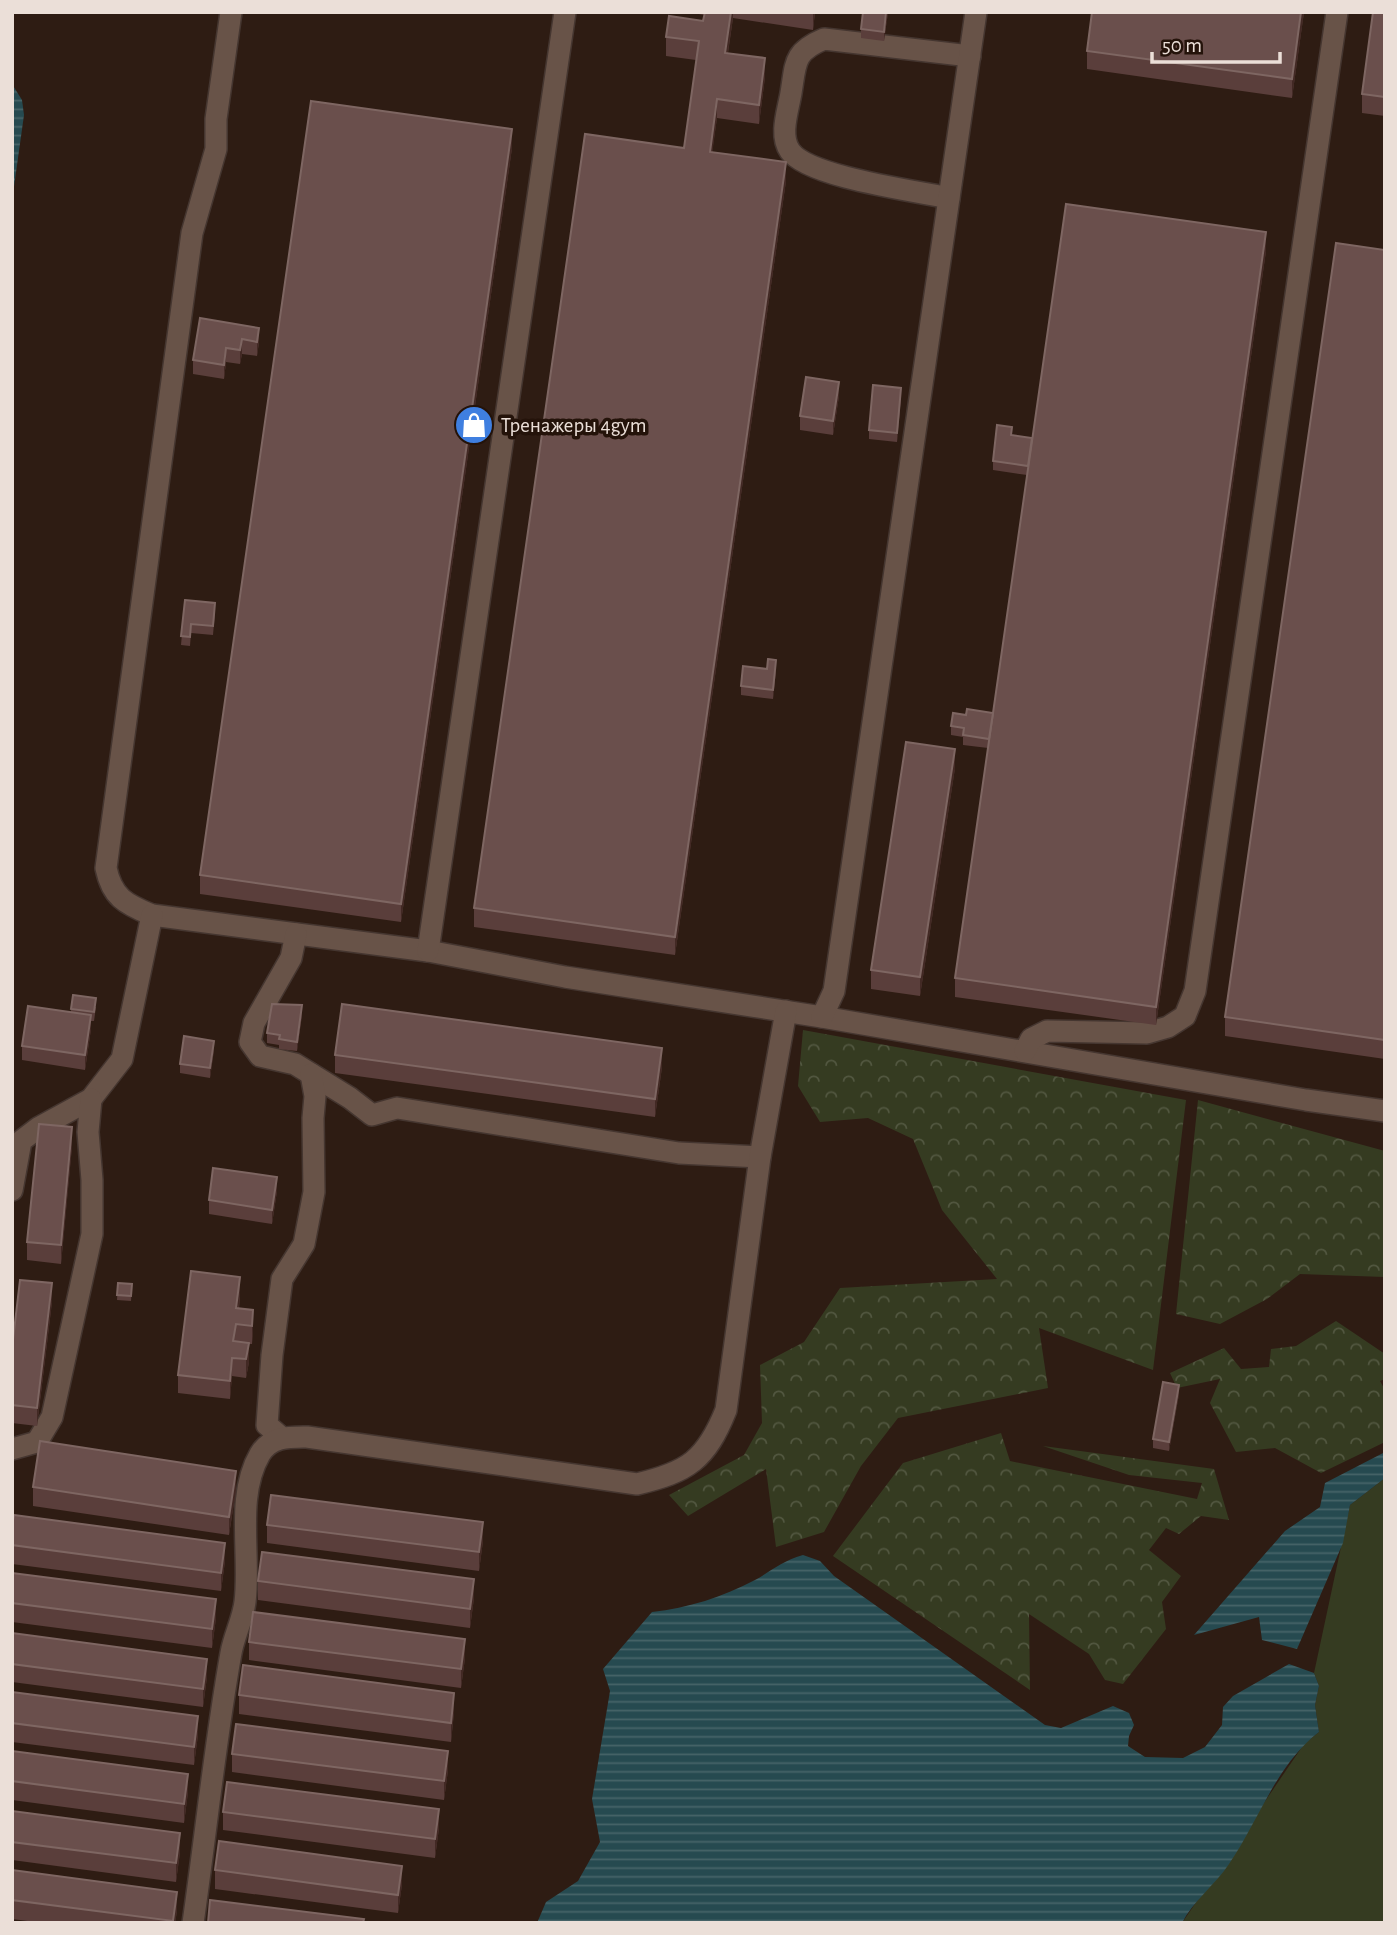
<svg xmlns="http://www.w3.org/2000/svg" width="1397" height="1935" font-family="'Alegreya Sans',sans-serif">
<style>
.grass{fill:#353b21}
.forest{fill:url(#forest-crowns)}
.water{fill:url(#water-rules)}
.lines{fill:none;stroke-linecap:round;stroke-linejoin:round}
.minor-casing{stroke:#453630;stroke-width:24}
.minor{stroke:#685348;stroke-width:21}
.wall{fill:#5a3e3b}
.shaded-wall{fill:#422924}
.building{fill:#6a4f4c;stroke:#7e6662;stroke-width:2}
.labels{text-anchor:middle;stroke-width:7;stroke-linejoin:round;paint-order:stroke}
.poi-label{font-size:21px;fill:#ebdfd8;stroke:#24130a;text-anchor:start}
</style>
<defs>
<pattern id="forest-crowns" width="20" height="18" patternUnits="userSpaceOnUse" patternTransform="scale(1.75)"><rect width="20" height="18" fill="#353b21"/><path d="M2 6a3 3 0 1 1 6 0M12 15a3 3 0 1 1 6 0" fill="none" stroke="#525740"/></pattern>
<pattern id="water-rules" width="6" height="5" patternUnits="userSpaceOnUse" patternTransform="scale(1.75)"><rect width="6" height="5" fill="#264a50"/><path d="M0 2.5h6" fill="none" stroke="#466468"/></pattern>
</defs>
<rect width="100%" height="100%" fill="#2e1c13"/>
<polygon class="grass" points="1385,1478 1385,1923 1182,1923 1304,1744 1319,1732 1315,1705 1319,1686 1314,1673 1350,1505"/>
<g class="forest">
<polygon points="803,1030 1186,1100 1153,1370 1039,1328 1048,1388 898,1418 861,1466 824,1532 776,1547 766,1469 688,1516 669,1495 744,1455 762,1423 760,1365 804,1342 840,1288 997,1279 942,1210 913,1139 868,1118 820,1122 798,1086"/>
<polygon points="1198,1100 1385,1151 1385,1277 1300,1274 1267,1299 1220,1324 1176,1314"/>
<polygon points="1336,1321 1385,1354 1385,1379 1380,1381 1385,1390 1385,1442 1321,1473 1275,1448 1236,1452 1210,1403 1220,1379 1177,1388 1170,1373 1224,1348 1241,1369 1269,1367 1271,1349 1296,1346"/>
<polygon points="1001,1433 1010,1461 1197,1499 1202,1483 1129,1475 1043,1446 1214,1469 1229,1520 1201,1516 1179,1534 1166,1528 1149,1550 1181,1576 1162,1602 1166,1629 1123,1684 1105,1680 1089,1654 1029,1614 1030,1690 833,1556 903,1463"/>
</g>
<g class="water">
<polygon points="12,84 22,100 24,115 12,201"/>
<polygon points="1385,1452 1385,1478 1350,1505 1343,1543 1297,1649 1262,1640 1259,1617 1194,1635 1285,1531 1320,1507 1325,1483"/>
<path d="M803,1555l17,6 14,15 211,149 16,3 52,-22 16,7 5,12 -5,11 -1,10 17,11 38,1 22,-11 17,-22 1,-18 10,-11 56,-32 25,9 5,13 -4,19 4,27c-43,33 -60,88 -90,132 -14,21 -36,37 -47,59h-645l9,-21 32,-21 22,-39 -8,-43 18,-108 -7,-22 49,-57c36,-4 71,-15 103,-32 18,-10 27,-19 48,-25z"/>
</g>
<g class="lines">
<defs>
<g id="minor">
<path d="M231,12l-15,107v30l-24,84 -86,635c6,29 19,36 46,47l276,36 137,26 257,40 484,83 79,11"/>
<path d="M949,198c-33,-7 -141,-21 -159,-47 -11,-16 -2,-40 1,-58 5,-30 2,-41 33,-54l146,17"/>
<polyline points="296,934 291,958 254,1023 250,1042 260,1056 295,1064 350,1098 372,1115 397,1108 679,1153 760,1157"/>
<polyline points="428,951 565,12"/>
<polyline points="822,1017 834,991 976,12"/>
<polyline points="1025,1051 1031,1039 1047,1031 1147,1033 1168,1027 1185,1016 1195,991 1337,12"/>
<polyline points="12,1190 21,1141 38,1128 91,1099 122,1059 152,915"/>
<polyline points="281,1437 267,1425 272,1355 282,1279 304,1244 314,1192 313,1118 315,1096 311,1074"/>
<polyline points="12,1449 37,1442 52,1417 92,1234 92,1180 88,1132 91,1099"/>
<path d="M193,1923c13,-90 22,-181 38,-270 3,-17 12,-34 14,-51 6,-47 -10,-105 15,-148 11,-18 29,-17 47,-17l330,47c51,-12 69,-24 89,-74l34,-253 26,-146"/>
</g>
</defs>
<use href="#minor" class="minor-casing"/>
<use href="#minor" class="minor"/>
</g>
<g class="wall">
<polygon points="688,12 815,12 813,30 733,18 728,53 765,77 759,124 717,118 712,152 786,181 675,955 474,927 474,908 684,148 696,60 666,56 666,37 703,21 704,15"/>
<polygon points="888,12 884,41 861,38 861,29"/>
<polygon points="1304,12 1292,98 1087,69 1087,51"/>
<polygon points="1385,12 1385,116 1362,113 1362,94"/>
<polygon points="512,148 401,922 200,894 200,875"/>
<polygon points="1385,250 1385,1059 1225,1036 1225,1017"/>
<polygon points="1266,251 1156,1025 955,997 955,978 988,748 963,745 963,737 951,735 951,726 966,715 993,713 1027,475 993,470 993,461 1012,436 1032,438"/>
<polygon points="200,318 259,342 257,356 242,354 240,364 226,362 224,379 193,374 193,360"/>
<polygon points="839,396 833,435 800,430 800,416"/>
<polygon points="901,397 897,442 869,439 869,430"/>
<polygon points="185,600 215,612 213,635 191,633 190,646 181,645"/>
<polygon points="776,670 773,699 741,695 741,686"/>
<polygon points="955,768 920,996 871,989 871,970"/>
<polygon points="96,1007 94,1021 91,1021 91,1029 85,1070 22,1060 22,1046 71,1012 71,1009"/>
<polygon points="302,1015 297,1051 279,1049 279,1045 267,1043 267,1033"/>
<polygon points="214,1050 210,1078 180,1073 180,1064"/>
<polygon points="335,1055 662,1067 655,1117 335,1073"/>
<polygon points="72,1146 61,1264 27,1260 27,1242"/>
<polygon points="277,1191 272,1224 209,1214 209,1200"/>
<polygon points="118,1283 132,1284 131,1301 117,1300"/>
<polygon points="240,1296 239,1309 253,1310 253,1329 252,1344 249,1344 249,1362 246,1378 232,1376 230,1399 178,1393 178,1375"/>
<polygon points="52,1302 37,1426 12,1423 12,1348"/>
<polygon points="1179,1394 1169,1451 1153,1448 1153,1439"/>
<polygon points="33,1487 236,1490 229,1535 33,1506"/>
<polygon points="12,1525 225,1561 221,1591 12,1564"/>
<polygon points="267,1525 483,1541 479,1571 267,1543"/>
<polygon points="12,1573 216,1618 212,1648 12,1622"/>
<polygon points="258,1581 474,1598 470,1628 258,1600"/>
<polygon points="12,1633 207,1677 203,1707 12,1682"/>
<polygon points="249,1642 465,1658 461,1688 249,1660"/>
<polygon points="12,1692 198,1735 194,1765 12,1742"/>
<polygon points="239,1695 454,1712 451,1742 239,1714"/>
<polygon points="12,1751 188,1792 184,1823 12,1800"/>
<polygon points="232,1754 448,1770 444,1800 232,1772"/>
<polygon points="12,1811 180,1852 176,1882 12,1860"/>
<polygon points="223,1812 439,1828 435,1858 223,1830"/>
<polygon points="12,1870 177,1911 175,1923 43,1923 12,1919"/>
<polygon points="215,1870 402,1884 398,1913 215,1889"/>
</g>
<g class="shaded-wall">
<polygon points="731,12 733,12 733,18 725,71 725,53"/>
<polygon points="813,12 815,12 813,30"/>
<polygon points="886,12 888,12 884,41 884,32"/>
<polygon points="1301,12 1304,12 1292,98 1292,79"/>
<polygon points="765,58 765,77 759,124 759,105"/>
<polygon points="717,99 717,118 710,170 710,152"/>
<polygon points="512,129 512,148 401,922 401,904"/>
<polygon points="786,162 786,181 675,955 675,937"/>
<polygon points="1266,232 1266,251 1156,1025 1156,1007"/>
<polygon points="259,328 259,342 257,356 257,342"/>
<polygon points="242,339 242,354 240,364 240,350"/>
<polygon points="226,348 226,362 224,379 224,365"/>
<polygon points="839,382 839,396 833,435 833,421"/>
<polygon points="901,388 901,397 897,442 897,433"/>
<polygon points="776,660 776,670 773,699 773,690"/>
<polygon points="955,749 955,768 920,996 920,977"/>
<polygon points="302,1005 302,1015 297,1051 297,1042"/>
<polygon points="91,1015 91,1029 85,1070 85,1055"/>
<polygon points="214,1041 214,1050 210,1078 210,1068"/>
<polygon points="662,1048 662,1067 655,1117 655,1099"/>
<polygon points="72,1127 72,1146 61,1264 61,1245"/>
<polygon points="277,1177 277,1191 272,1224 272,1210"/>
<polygon points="240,1277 240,1296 236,1327 236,1308"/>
<polygon points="52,1283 52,1302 37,1426 37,1408"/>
<polygon points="253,1310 253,1329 252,1344 252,1326"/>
<polygon points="249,1343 249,1362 246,1378 246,1359"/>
<polygon points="232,1358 232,1376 230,1399 230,1381"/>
<polygon points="1179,1385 1179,1394 1169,1451 1169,1442"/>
<polygon points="236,1471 236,1490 229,1535 229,1517"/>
<polygon points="483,1522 483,1541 479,1571 479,1552"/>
<polygon points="225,1543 225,1561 221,1591 221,1573"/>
<polygon points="474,1579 474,1598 470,1628 470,1609"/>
<polygon points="216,1599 216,1618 212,1648 212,1629"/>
<polygon points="465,1639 465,1658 461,1688 461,1669"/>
<polygon points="207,1659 207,1677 203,1707 203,1689"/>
<polygon points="454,1693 454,1712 451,1742 451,1723"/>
<polygon points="198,1716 198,1735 194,1765 194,1747"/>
<polygon points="448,1751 448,1770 444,1800 444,1781"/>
<polygon points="188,1774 188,1792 184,1823 184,1804"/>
<polygon points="439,1809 439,1828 435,1858 435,1839"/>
<polygon points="180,1833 180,1852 176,1882 176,1863"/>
<polygon points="402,1866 402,1884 398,1913 398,1895"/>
<polygon points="177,1892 177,1911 175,1923 173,1923"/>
</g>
<g class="building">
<polygon points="705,12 731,12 725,53 765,58 759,105 717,99 710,152 786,162 675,937 474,908 585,134 684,148 699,41 666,37 669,16 703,21"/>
<polygon points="863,12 886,12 884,32 861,29"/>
<polygon points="1092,12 1301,12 1292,79 1087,51"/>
<polygon points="1373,12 1385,12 1385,97 1362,94"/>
<polygon points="311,101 512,129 401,904 200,875"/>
<polygon points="1066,204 1266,232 1156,1007 955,978"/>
<polygon points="1336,243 1385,250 1385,1040 1225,1017"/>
<polygon points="200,318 259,328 257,342 242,339 240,350 226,348 224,365 193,360"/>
<polygon points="806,377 839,382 833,421 800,416"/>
<polygon points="873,385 901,388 897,433 869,430"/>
<polygon points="997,425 1012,427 1011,435 1032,438 1028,466 993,461"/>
<polygon points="185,600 215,603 213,626 191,624 190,637 181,636"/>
<polygon points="768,659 776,660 773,690 741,686 743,666 767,669"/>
<polygon points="967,709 993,713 989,739 963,735 964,728 951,726 953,713 966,715"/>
<polygon points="906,742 955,749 920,977 871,970"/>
<polygon points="73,995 96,998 94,1012 71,1009"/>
<polygon points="272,1004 302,1005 297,1042 279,1039 280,1035 267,1033"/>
<polygon points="342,1004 662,1048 655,1099 335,1055"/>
<polygon points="28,1006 91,1015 85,1055 22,1046"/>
<polygon points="184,1036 214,1041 210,1068 180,1064"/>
<polygon points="39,1124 72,1127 61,1245 27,1242"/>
<polygon points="213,1168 277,1177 272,1210 209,1200"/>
<polygon points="191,1271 240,1277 236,1308 253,1310 252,1326 236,1324 233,1341 249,1343 246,1359 232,1358 230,1381 178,1375"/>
<polygon points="20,1280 52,1283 37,1408 12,1405 12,1348"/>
<polygon points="118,1283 132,1284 131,1296 117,1295"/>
<polygon points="1163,1382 1179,1385 1169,1442 1153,1439"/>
<polygon points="40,1441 236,1471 229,1517 33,1487"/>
<polygon points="271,1495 483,1522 479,1552 267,1525"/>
<polygon points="14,1515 225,1543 221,1573 12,1545 12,1525"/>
<polygon points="262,1552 474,1579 470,1609 258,1581"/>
<polygon points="12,1573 216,1599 212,1629 12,1603"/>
<polygon points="253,1612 465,1639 461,1669 249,1642"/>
<polygon points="12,1633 207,1659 203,1689 12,1664"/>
<polygon points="243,1665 454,1693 451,1723 239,1695"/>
<polygon points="12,1692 198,1716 194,1747 12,1723"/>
<polygon points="236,1724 448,1751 444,1781 232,1754"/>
<polygon points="12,1751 188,1774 184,1804 12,1781"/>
<polygon points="227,1782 439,1809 435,1839 223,1812"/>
<polygon points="12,1811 180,1833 176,1863 12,1842"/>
<polygon points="219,1841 402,1866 398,1895 215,1870"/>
<polygon points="12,1870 177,1892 173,1921 12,1900"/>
<polygon points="210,1900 364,1919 363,1923 208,1923"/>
</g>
<defs>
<symbol id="shop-disc" viewBox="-11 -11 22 22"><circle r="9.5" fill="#3f7fe0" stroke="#24130a"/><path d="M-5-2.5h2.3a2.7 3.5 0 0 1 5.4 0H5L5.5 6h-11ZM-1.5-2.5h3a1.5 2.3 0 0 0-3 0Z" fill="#fff"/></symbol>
</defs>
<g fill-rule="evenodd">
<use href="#shop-disc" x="452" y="403" width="44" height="44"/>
</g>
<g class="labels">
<g class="poi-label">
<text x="501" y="432">Тренажеры 4gym</text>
</g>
</g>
<rect width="1397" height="1935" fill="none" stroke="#ebdfd8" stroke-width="28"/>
<path d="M1152 52v10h128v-10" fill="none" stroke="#ebdfd8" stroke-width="3.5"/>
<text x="1162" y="52" font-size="21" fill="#ebdfd8" stroke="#24130a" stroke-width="5" paint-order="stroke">50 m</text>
</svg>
